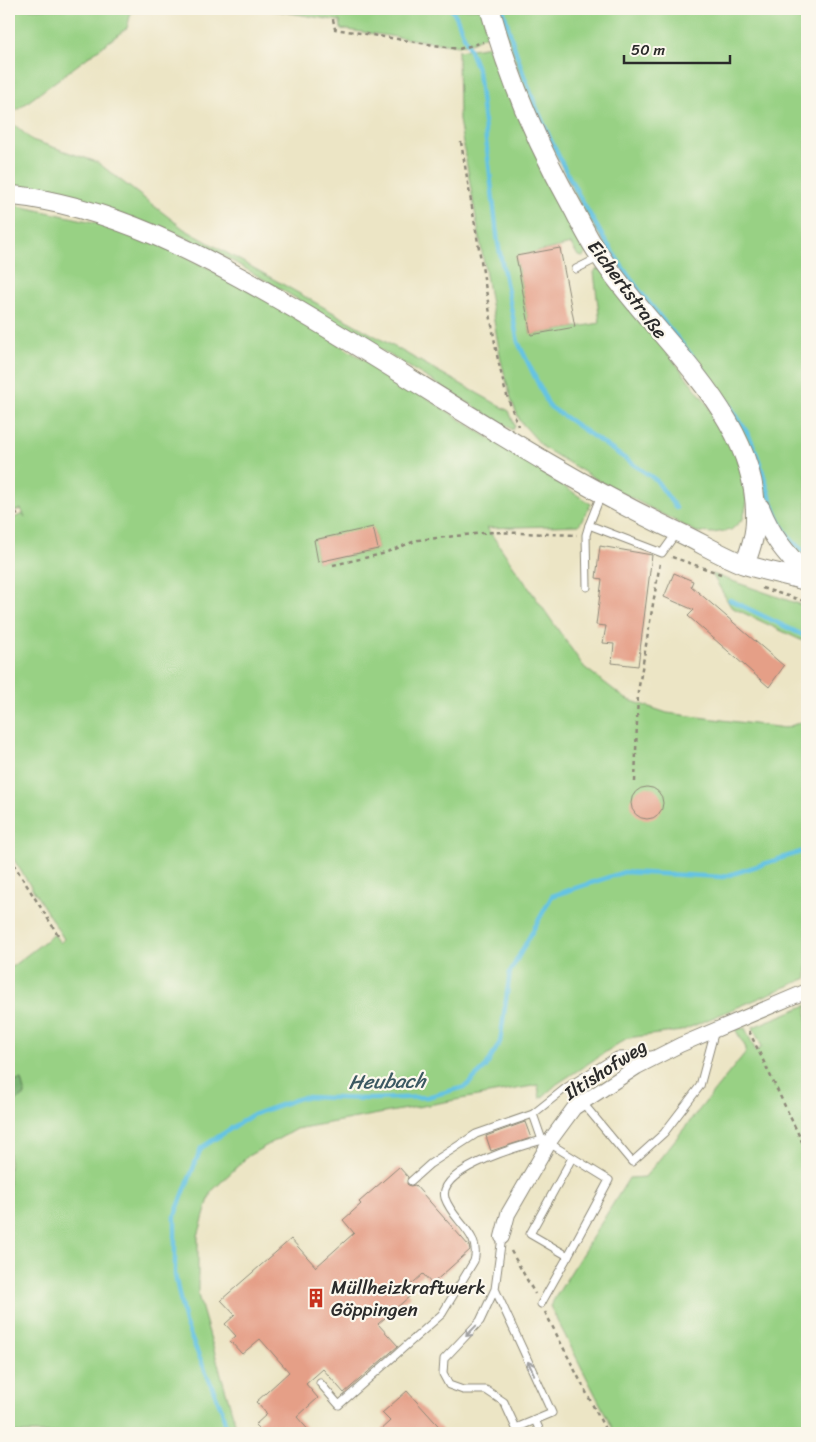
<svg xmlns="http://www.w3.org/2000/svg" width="816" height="1442" font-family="Sriracha,sans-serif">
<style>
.green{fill:#98d184;stroke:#627e58;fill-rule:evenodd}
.forest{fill:#7ab372;stroke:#526f4e}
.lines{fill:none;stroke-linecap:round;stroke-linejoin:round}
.stream{stroke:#65c3e3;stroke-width:4.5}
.building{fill:#e59f87}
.lane-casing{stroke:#8c8878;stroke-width:9}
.street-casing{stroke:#8c8878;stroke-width:16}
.secondary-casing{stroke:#8c8878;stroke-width:21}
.path{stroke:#8c8878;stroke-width:2.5;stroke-dasharray:4 4;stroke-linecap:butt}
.lane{stroke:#fff;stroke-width:7}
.street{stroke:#fff;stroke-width:14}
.secondary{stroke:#fff;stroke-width:19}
.oneway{stroke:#a0a0a0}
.labels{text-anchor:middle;stroke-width:4.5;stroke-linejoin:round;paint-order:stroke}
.street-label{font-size:19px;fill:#2b2b2b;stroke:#fbf7ec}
.poi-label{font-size:19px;fill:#2b2b2b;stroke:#fbf7ec;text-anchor:start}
.water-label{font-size:20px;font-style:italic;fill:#3c5962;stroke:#fbf7ec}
</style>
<rect width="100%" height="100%" fill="#fbf7ec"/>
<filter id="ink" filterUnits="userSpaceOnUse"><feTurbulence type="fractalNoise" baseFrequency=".02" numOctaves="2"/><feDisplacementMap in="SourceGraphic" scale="10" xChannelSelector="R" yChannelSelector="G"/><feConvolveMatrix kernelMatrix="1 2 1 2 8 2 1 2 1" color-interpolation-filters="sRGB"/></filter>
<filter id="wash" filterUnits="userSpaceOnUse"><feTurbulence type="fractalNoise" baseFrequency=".0096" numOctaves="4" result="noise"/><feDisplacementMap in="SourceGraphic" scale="20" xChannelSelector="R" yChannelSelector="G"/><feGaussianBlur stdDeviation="1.12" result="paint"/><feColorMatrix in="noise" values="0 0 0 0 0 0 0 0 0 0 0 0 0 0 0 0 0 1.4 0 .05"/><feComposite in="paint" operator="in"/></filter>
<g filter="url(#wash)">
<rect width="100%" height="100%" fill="#ece5c5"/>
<g class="green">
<polygon points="9,9 132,9 127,28 9,116"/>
<polygon points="265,9 482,9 488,34 473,42 458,46 341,29 340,21"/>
<polygon points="498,9 807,9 807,558 795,551 778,530 759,474 744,437 626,277 581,207 525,91"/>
<polygon points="491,46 511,100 587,252 583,257 578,256 571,244 516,257 531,335 600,323 594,272 597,269 603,270 705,401 738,457 747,502 743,519 731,530 713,533 696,532 601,482 544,448 520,421 512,402 501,361 459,120 458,51"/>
<polygon points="9,120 32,140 97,162 184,229 509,411 515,426 513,430 304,303 234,262 176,233 72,198 9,187"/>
<path d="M9,204l103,22 42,15 78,39 192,116 167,108 -12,21 -92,3 97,139 42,32 41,14 118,15 22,-8v258l-126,53 -54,7 -70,46 -17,15 -2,-14 -242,44 -48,27 -37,36 -13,44v59l40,138h-229v-328l16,-10 -4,-15 -12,3v-114l45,-35 6,9 4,-4 -55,-87v-332l14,-6 2,3 -4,-8 -12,5zM373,528l5,21 -60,13 -4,-22z"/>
<polygon points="712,574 807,607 807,643 731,607"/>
<polygon points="807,1005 807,1433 615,1433 550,1306 629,1178 645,1177 745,1053 746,1048 735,1029 745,1028 756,1051 762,1047 753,1027"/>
</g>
<polygon class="forest" points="21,1080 25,1095 9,1105 9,1083"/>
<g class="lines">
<g class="stream">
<polyline points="451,9 456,16 478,71 498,243 518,342 549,406 656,480 676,508"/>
<path d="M503,9c24,91 66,177 118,256 40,59 91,108 127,169 20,35 21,98 59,119"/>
<polyline points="730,600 807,637"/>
<polyline points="227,1433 222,1410 185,1323 175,1275 175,1215 201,1148 252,1115 303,1097 372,1099 427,1097 465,1087 486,1067 500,1042 510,972 552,896 624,872 723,877 807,850"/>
</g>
</g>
<g id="blocks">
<g class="building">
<polygon points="560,248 575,327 531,335 516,256"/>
<polygon points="373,527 378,549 318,562 314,540"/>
<polygon points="600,546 652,555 638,666 612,663 614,644 603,643 606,626 596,625 602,579 596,578"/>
<polygon points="674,573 693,581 691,586 784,666 769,687 688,616 694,610 664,597"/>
<circle cx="647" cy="803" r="16"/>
<polygon points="525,1122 531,1138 491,1151 486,1136"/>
<polygon points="399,1167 408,1177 407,1184 410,1186 415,1185 469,1246 470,1250 432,1284 423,1274 405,1290 410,1296 378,1324 398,1346 344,1393 323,1369 306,1384 318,1398 297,1417 311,1433 263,1433 255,1425 267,1414 256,1402 289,1372 260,1339 242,1354 230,1341 236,1336 225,1324 235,1315 221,1300 291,1239 316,1267 354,1233 343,1220 361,1204 359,1202"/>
<polygon points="407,1391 445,1433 377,1433 390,1421 382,1413"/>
</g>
</g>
</g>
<g filter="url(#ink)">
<use href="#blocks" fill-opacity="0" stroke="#8c8878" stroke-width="1"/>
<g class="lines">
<defs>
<g id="lane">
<polyline points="576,269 600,257"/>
<polyline points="601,495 589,525 662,553 677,532"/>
<polyline points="587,587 586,535 589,525"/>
<polyline points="582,1102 632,1162 664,1133 700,1086 715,1030"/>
<polyline points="542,1140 533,1114 567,1087 617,1056 652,1055"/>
<polyline points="549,1143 609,1180 568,1256 530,1234 572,1158"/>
<polyline points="411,1181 430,1164 476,1134 533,1114"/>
<polyline points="495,1289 552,1413 516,1428 504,1402 486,1390 463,1390 449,1385 443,1374 444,1359 480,1321 495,1289 502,1237"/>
<polyline points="541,1304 568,1256"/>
<path d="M320,1383l19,22 103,-91 32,-53c8,-27 -21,-39 -29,-63 -9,-30 85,-55 106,-60"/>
<polyline points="535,1420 541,1433"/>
</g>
<polyline id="street" points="502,1237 508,1214 552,1138 574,1108 637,1067 680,1045 807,991"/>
<g id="secondary">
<path d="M490,9c19,71 48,137 84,201 8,16 16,32 26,46 54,83 165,163 155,272 -1,12 -6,25 -10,36"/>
<path d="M9,195c100,10 192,59 278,109 130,75 254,164 391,228 22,10 45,25 68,33 20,6 41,10 61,16"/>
<path d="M760,508c11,28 26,46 47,67"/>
</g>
</defs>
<use href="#lane" class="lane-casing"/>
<use href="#street" class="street-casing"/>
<use href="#secondary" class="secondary-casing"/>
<g class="path">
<polyline points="333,19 335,29 459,49 483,42"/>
<polyline points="461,142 497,355 505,390 518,426"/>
<polyline points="9,518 18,514"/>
<polyline points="672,557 721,574"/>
<polyline points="333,565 382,554 418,540 493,532 577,535"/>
<polyline points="762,588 807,602"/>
<polyline points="635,782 638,692 660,563"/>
<polyline points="9,857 60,938"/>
<polyline points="749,1031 807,1152"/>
<polyline points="511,1251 535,1294"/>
<polyline points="545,1312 607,1433"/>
</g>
<use href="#lane" class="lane"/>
<use href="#street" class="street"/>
<use href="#secondary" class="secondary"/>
</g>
<defs><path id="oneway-shaft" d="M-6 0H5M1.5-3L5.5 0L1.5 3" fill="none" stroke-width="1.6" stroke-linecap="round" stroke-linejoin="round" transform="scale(1.25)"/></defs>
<g class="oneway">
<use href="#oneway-shaft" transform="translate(471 1331) rotate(134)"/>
<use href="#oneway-shaft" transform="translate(531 1368) rotate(-115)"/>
</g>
</g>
<defs>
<symbol id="building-bare" viewBox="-9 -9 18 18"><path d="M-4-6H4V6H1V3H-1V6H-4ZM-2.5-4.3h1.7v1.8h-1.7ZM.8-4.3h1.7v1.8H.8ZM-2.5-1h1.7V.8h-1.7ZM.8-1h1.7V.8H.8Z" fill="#c8321e" stroke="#fbf7ec" stroke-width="2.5" paint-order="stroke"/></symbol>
</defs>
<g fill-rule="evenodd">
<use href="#building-bare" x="302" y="1284" width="28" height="28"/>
</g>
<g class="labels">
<g class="street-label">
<text transform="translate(628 289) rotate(53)" y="7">Eichertstraße</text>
<text transform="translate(605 1069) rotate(-33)" y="7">Iltishofweg</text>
</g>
<g class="poi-label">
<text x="331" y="1294">Müllheizkraftwerk<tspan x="331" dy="22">Göppingen</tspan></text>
</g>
<g class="water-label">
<text transform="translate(387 1081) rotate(-1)" y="7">Heubach</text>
</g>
</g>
<rect width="816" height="1442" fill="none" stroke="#fbf7ec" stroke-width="30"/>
<path d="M624 55v8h106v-8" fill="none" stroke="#2b2b2b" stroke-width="2.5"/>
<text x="631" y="55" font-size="15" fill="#2b2b2b" stroke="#fbf7ec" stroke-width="4" paint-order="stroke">50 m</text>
</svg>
